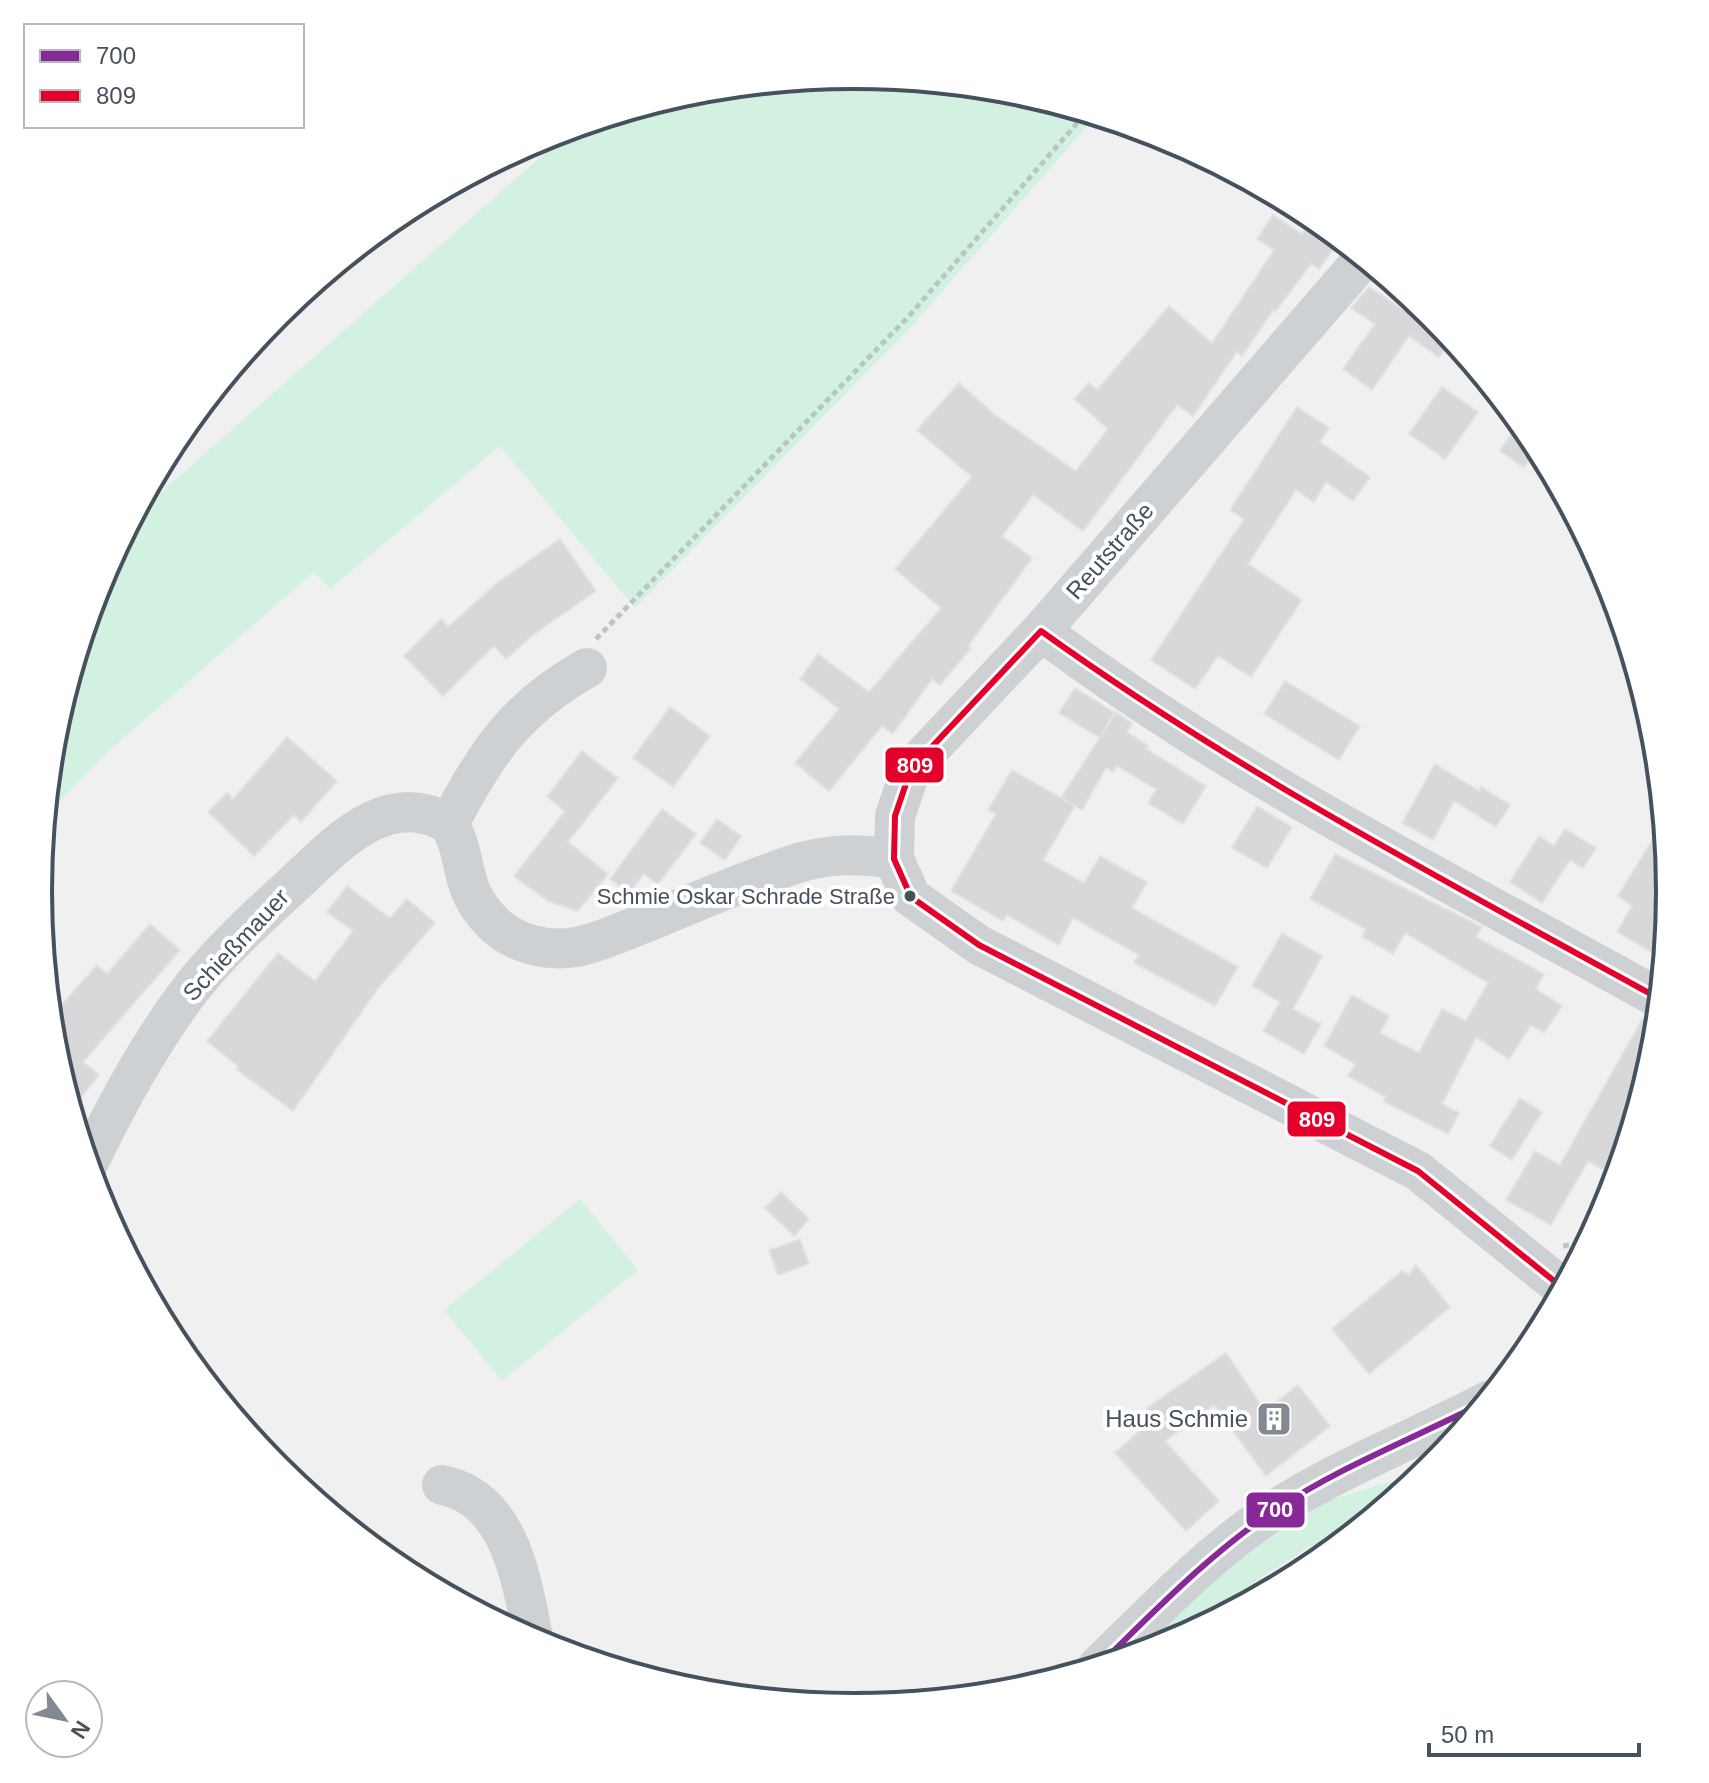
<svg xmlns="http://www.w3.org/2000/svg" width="1709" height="1783" font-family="Arial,sans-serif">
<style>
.green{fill:#d3f1e1}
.building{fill:#d8d8da;stroke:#e2e2e3;stroke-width:2}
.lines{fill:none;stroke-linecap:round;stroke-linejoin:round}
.path{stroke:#b9c6c3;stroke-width:5;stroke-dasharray:6 4;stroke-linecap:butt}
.minor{stroke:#ced1d4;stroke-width:40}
.bus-1-casing{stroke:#fff;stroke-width:12}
.bus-2-casing{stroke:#fff;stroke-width:12}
.bus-1{stroke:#872996;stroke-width:6}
.bus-2{stroke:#e4002b;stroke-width:6}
.bus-dot{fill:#46515e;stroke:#fff;stroke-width:3}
.labels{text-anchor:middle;stroke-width:8;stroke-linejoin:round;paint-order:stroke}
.bus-label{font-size:22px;fill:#46515e;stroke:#fff;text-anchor:end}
.street-label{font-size:24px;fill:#46515e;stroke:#fff}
.poi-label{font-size:24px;fill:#46515e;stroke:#fff;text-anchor:end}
.rim{fill:none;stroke:#46515e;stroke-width:4}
.line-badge{stroke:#fff;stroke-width:3}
.badge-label{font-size:22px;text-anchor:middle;font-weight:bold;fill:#fff}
</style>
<rect width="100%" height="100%" fill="#f1f0f0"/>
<g class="green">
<path d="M855,75l159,16 82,25 -186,212 -275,280 -135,-162 -170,143 -16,-17 -203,177 -66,67 9,-84 46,-153 32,-60 19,-18 422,-373 75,-23 5,6c36,-31 152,-31 202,-36z"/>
<polygon points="580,1199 638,1270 502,1381 444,1310"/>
<polygon points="1429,1470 1369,1521 1307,1548 1232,1597 1200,1628 1167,1646 1131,1657 1234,1559 1332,1499"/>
</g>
<g class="building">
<polygon points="1273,215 1302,234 1311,220 1340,240 1319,269 1311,264 1275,312 1273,310 1242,356 1237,352 1193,416 1177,405 1083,531 1033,495 1002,536 1032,558 968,646 971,648 940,685 932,679 893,734 882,726 829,791 795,763 839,709 800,679 818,654 869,692 941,608 895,569 972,477 917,430 959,383 995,415 1076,471 1108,429 1074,399 1089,383 1097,390 1169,306 1212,343 1274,250 1257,239"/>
<polygon points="1369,287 1407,312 1415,300 1452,338 1439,357 1409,336 1372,390 1343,369 1375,324 1351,308"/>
<polygon points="1442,387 1478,412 1445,459 1409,434"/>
<polygon points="1297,407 1329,428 1320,442 1370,477 1353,501 1326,482 1314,502 1296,490 1248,564 1302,600 1251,677 1218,656 1195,689 1151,660 1244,519 1230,510"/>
<polygon points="1513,431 1537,448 1524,467 1500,451"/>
<polygon points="560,539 596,591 534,634 506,659 494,646 443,696 404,656 441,619 448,627 497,583"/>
<polygon points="1285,681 1360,726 1339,760 1264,714"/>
<polygon points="1075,688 1115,713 1100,738 1059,713"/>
<polygon points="670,707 710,736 673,787 633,758"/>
<polygon points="1116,712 1132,723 1127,732 1148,746 1146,749 1206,786 1183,824 1148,803 1156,789 1117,766 1113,772 1106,768 1082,810 1061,798"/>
<polygon points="287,737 337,781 301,822 294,815 254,856 208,812 227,793 233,799"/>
<polygon points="582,751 618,778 568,842 608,874 578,911 548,901 514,876 565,811 547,797"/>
<polygon points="1435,764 1479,791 1481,787 1510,805 1496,827 1454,801 1433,840 1402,823"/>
<polygon points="1012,770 1075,806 1043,860 1084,883 1100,856 1147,882 1132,908 1238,967 1215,1006 1134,963 1139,955 1073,918 1059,945 1007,915 1003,921 951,891 996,814 988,810"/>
<polygon points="1257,806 1292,827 1267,868 1232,848"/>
<polygon points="662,809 696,834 658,884 644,874 629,893 610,879"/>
<polygon points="717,819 741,836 725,860 700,843"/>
<polygon points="1664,821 1671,892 1664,959 1617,932 1632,906 1618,896"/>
<polygon points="1565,829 1596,848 1583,868 1570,860 1542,903 1510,882 1539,836 1554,846"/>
<polygon points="1335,854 1482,927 1476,937 1544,974 1536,989 1562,1006 1544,1033 1531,1025 1509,1059 1476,1037 1442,1104 1459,1113 1448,1134 1383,1101 1386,1097 1348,1076 1355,1064 1324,1046 1352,995 1389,1016 1380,1033 1419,1053 1442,1009 1466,1021 1488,983 1405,933 1393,954 1362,937 1366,929 1310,899"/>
<polygon points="347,886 390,918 407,899 435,923 379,987 293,1111 236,1069 238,1066 207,1041 278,953 315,981 353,931 327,912"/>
<polygon points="150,924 180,950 83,1062 99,1075 71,1109 54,1050 50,1018 97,965 107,974"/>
<polygon points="1282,933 1322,956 1293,1009 1321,1024 1304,1054 1263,1031 1280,1002 1252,986"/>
<polygon points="1644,1016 1658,1022 1655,1051 1617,1177 1588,1161 1551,1225 1506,1200 1535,1151 1560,1165"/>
<polygon points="1520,1098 1542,1112 1512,1160 1490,1146"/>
<polygon points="781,1192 809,1219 794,1236 765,1208"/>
<polygon points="800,1239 809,1264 778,1275 769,1250"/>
<polygon points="1416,1265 1450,1307 1369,1374 1332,1329 1402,1271 1409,1275"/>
<polygon points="1226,1353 1265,1411 1298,1385 1330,1426 1266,1476 1214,1405 1165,1441 1219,1501 1186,1531 1115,1453 1154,1418 1147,1408"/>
</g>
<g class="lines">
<g class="path">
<polyline points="596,639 908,317 1086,113"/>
<polyline points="1563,1246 1589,1241"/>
</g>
<g class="minor">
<polyline points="1364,258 1041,631 911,769 895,816 894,859 911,897 979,945 1418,1171 1564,1289"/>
<path d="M1041,631c193,145 410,251 619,368"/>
<path d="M449,824c21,35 7,61 43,98 22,22 54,30 84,25 23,-4 47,-16 69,-24 51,-21 101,-43 153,-60 34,-10 62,-9 96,-4"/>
<path d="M449,824c37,-72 67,-116 138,-156"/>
<path d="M88,1164c29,-61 61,-120 102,-174 31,-40 70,-75 107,-109 42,-39 91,-93 152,-57"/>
<path d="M442,1485c70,14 80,99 92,157"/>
<path d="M1097,1667c49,-47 98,-100 153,-140 72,-53 160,-85 238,-126"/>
</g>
<defs>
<path id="bus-1" d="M1097,1667c57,-55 112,-113 178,-157 66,-44 142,-73 212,-109"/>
<path id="bus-2" d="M1564,1289l-146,-118 -439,-226 -68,-48 -17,-38 1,-43 16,-47 130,-138c196,141 408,252 619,368"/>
</defs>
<use href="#bus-1" class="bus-1-casing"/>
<use href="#bus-2" class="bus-2-casing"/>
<use href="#bus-1" class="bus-1"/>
<use href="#bus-2" class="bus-2"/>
</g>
<defs>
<symbol id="building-square" viewBox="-11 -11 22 22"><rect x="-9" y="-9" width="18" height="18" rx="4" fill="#828991" stroke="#fff"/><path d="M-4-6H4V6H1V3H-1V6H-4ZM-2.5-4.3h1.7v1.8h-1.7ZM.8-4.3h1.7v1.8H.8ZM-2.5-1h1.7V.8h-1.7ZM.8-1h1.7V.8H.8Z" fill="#fff"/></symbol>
</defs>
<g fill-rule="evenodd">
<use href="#building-square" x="1254" y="1399" width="40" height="40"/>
</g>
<circle class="bus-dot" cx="910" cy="896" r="7"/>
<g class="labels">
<g class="bus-label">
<text x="895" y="904">Schmie Oskar Schrade Straße</text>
</g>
<g class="street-label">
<text transform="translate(1110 551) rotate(-49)" y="8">Reutstraße</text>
<text transform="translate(236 945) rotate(-47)" y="8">Schießmauer</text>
</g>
<g class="poi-label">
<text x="1248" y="1427">Haus Schmie</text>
</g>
</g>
<path d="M0 0H1709V1783H0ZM52 891a802 802 0 1 1 1604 0a802 802 0 1 1-1604 0Z" fill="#fff" fill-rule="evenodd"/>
<path class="rim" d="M52 891a802 802 0 1 1 1604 0a802 802 0 1 1-1604 0Z"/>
<g class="line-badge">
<rect x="884" y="746" width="61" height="38" rx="8" fill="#e4002b"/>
<rect x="1286" y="1100" width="61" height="38" rx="8" fill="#e4002b"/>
<rect x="1245" y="1491" width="61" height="38" rx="8" fill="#872996"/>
</g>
<g class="badge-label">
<text x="915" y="773">809</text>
<text x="1317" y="1127">809</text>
<text x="1275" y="1517">700</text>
</g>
<rect x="24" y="24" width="280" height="104" fill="#ffffff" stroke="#b5b9bf" stroke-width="2"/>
<rect x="40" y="50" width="40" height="12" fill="#872996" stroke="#b5b9bf" stroke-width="2"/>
<text x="96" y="64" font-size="24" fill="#46515e">700</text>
<rect x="40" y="90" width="40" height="12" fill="#e4002b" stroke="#b5b9bf" stroke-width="2"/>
<text x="96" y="104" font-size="24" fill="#46515e">809</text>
<g transform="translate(64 1719) rotate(123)"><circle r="38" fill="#ffffff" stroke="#b5b9bf" stroke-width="2"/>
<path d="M0-6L14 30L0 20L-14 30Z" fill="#828991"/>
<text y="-12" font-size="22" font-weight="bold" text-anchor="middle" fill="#46515e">N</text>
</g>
<path d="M1429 1743v12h210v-12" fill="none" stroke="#46515e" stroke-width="4"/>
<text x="1441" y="1743" font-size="24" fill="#46515e" stroke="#ffffff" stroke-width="6" paint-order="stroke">50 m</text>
</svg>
